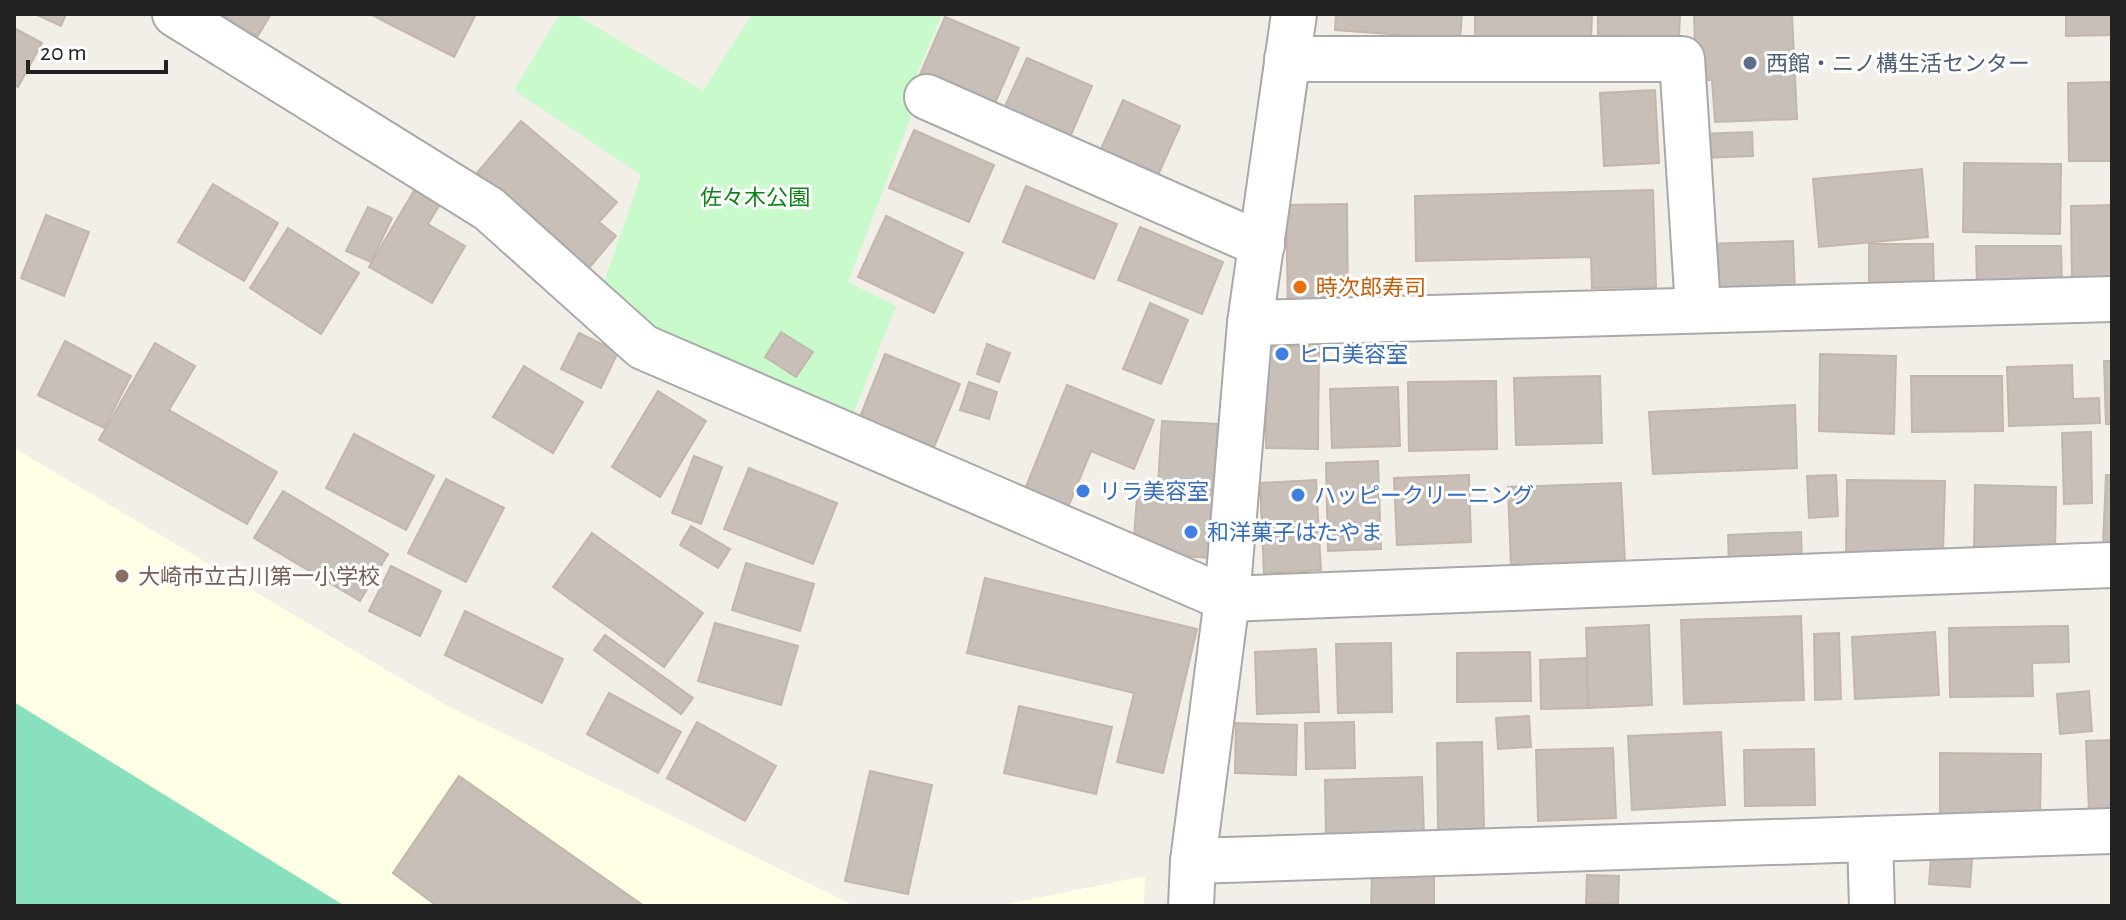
<svg xmlns="http://www.w3.org/2000/svg" width="2126" height="920" font-family="'Alegreya Sans','Noto Sans JP',sans-serif">
<style>
.education{fill:#ffffe5}
.park{fill:#c8facc}
.pitch{fill:#88e0be}
.building{fill:#c7bfb8;stroke:#c4b6ab;stroke-width:2}
.lines{fill:none;stroke-linecap:round;stroke-linejoin:round}
.street-casing{stroke:#a9a9a9;stroke-width:48}
.street{stroke:#fff;stroke-width:44}
.service-dot{fill:#5c6f8a;stroke:#fff;stroke-width:3}
.food-dot{fill:#e8710a;stroke:#fff;stroke-width:3}
.shop-dot{fill:#3f7fe0;stroke:#fff;stroke-width:3}
.education-dot{fill:#8d6e63;stroke:#fff;stroke-width:3}
.labels{text-anchor:middle;stroke-width:6;stroke-linejoin:round;paint-order:stroke}
.service-label{font-size:22px;fill:#4e5e75;stroke:#fff;text-anchor:start}
.park-label{font-size:22px;fill:#0c8416;stroke:#fff}
.food-label{font-size:22px;fill:#c56008;stroke:#fff;text-anchor:start}
.shop-label{font-size:22px;fill:#366cbe;stroke:#fff;text-anchor:start}
.education-label{font-size:22px;fill:#785e54;stroke:#fff;text-anchor:start}
</style>
<rect width="100%" height="100%" fill="#f2efe9"/>
<g class="education">
<polygon points="14,448 444,704 855,906 14,906"/>
<polygon points="1145,876 1144,906 997,906"/>
</g>
<polygon class="park" points="560,14 575,14 703,91 752,14 942,14 913,84 922,88 848,282 896,306 849,425 650,336 602,288 641,175 514,90"/>
<polygon class="pitch" points="14,702 345,906 14,906"/>
<g class="building">
<polygon points="35,14 66,14 61,26"/>
<polygon points="220,14 271,14 257,37"/>
<polygon points="370,14 476,14 454,57"/>
<polygon points="1336,14 1462,14 1460,39 1335,30"/>
<polygon points="1475,14 1592,14 1591,41 1475,39"/>
<polygon points="1598,14 1680,14 1679,38 1598,35"/>
<polygon points="1694,14 1792,14 1797,119 1715,122 1712,80 1696,80"/>
<polygon points="2066,14 2112,14 2112,35 2066,36"/>
<polygon points="945,17 1019,48 992,110 918,79"/>
<polygon points="14,28 42,43 18,87 14,85"/>
<polygon points="1027,58 1092,86 1067,144 1001,115"/>
<polygon points="2112,82 2112,161 2069,161 2068,83"/>
<polygon points="1655,90 1659,163 1604,166 1600,93"/>
<polygon points="1123,100 1180,126 1154,184 1097,158"/>
<polygon points="521,121 617,202 599,222 616,236 589,268 477,173"/>
<polygon points="914,130 994,165 969,222 889,188"/>
<polygon points="1752,132 1753,156 1701,158 1700,134"/>
<polygon points="1964,163 2061,164 2060,234 1963,232"/>
<polygon points="1922,169 1928,237 1819,247 1813,179"/>
<polygon points="213,184 278,223 244,281 178,242"/>
<polygon points="1026,186 1117,224 1094,279 1003,242"/>
<polygon points="415,189 440,204 428,224 465,246 432,303 369,267"/>
<polygon points="1653,190 1656,287 1592,288 1591,257 1416,261 1415,196"/>
<polygon points="1347,204 1348,309 1288,310 1286,205"/>
<polygon points="2112,205 2112,285 2072,285 2071,206"/>
<polygon points="368,207 392,218 371,262 346,251"/>
<polygon points="46,215 89,232 64,296 21,278"/>
<polygon points="886,216 963,253 934,313 858,277"/>
<polygon points="1140,227 1223,262 1202,314 1118,280"/>
<polygon points="288,228 359,273 321,334 250,288"/>
<polygon points="1793,241 1795,291 1707,294 1704,244"/>
<polygon points="1869,244 1933,244 1934,292 1869,292"/>
<polygon points="1976,246 2061,246 2062,286 1977,286"/>
<polygon points="1150,303 1188,320 1161,384 1123,369"/>
<polygon points="781,332 813,352 796,377 765,357"/>
<polygon points="579,333 618,352 601,388 561,369"/>
<polygon points="65,341 131,376 104,428 38,395"/>
<polygon points="155,343 195,366 169,410 277,472 247,524 99,440"/>
<polygon points="987,344 1010,353 999,382 977,374"/>
<polygon points="1266,346 1319,347 1318,449 1266,448"/>
<polygon points="885,354 960,384 934,447 860,417"/>
<polygon points="1820,354 1896,356 1894,434 1819,431"/>
<polygon points="2104,361 2112,361 2112,424 2106,424"/>
<polygon points="2072,365 2073,399 2099,398 2100,423 2009,426 2007,367"/>
<polygon points="524,366 583,402 553,453 493,417"/>
<polygon points="1600,376 1602,443 1516,445 1514,378"/>
<polygon points="1911,376 2002,376 2003,431 1912,432"/>
<polygon points="1496,381 1497,449 1409,451 1408,382"/>
<polygon points="969,382 997,392 989,419 960,410"/>
<polygon points="1067,385 1154,420 1134,469 1091,451 1066,512 1023,494"/>
<polygon points="1398,387 1400,446 1332,448 1330,389"/>
<polygon points="658,391 706,421 660,497 612,467"/>
<polygon points="1795,405 1797,468 1653,474 1649,412"/>
<polygon points="1162,421 1218,424 1209,558 1133,552 1138,483 1158,484"/>
<polygon points="2091,432 2092,503 2064,504 2062,433"/>
<polygon points="354,434 434,476 406,530 326,488"/>
<polygon points="694,456 722,467 701,524 672,513"/>
<polygon points="1378,461 1381,549 1328,551 1326,463"/>
<polygon points="749,468 837,503 813,564 724,529"/>
<polygon points="1469,475 1471,542 1397,545 1394,478"/>
<polygon points="1836,475 1838,516 1809,518 1807,476"/>
<polygon points="2106,475 2112,475 2112,546 2103,546"/>
<polygon points="446,479 504,508 466,582 408,553"/>
<polygon points="1316,480 1321,570 1264,573 1260,483"/>
<polygon points="1847,480 1945,481 1943,554 1846,553"/>
<polygon points="1621,483 1625,562 1511,566 1508,487"/>
<polygon points="1975,485 2056,487 2055,554 1974,553"/>
<polygon points="283,491 388,554 360,601 254,538"/>
<polygon points="691,526 730,549 718,568 680,545"/>
<polygon points="1801,532 1802,560 1729,563 1728,535"/>
<polygon points="592,533 703,613 664,667 553,587"/>
<polygon points="746,563 814,584 800,631 732,610"/>
<polygon points="391,566 441,591 420,636 369,611"/>
<polygon points="985,578 1197,629 1163,773 1117,762 1134,693 967,653"/>
<polygon points="465,611 563,659 542,703 445,655"/>
<polygon points="1801,616 1804,700 1684,704 1681,620"/>
<polygon points="715,623 798,646 781,705 698,681"/>
<polygon points="1649,625 1652,705 1589,708 1586,628"/>
<polygon points="2068,626 2069,662 2032,663 2033,696 1950,697 1949,628"/>
<polygon points="1935,632 1939,695 1855,699 1852,637"/>
<polygon points="1839,633 1841,699 1815,700 1814,634"/>
<polygon points="605,635 693,698 681,714 594,650"/>
<polygon points="1391,643 1392,712 1338,713 1336,644"/>
<polygon points="1316,649 1319,712 1257,714 1255,652"/>
<polygon points="1530,652 1531,701 1457,702 1457,653"/>
<polygon points="1586,658 1588,708 1541,709 1540,660"/>
<polygon points="2089,691 2092,731 2060,734 2057,694"/>
<polygon points="609,693 681,732 658,773 587,734"/>
<polygon points="1019,706 1112,727 1096,794 1004,773"/>
<polygon points="1529,716 1531,747 1498,749 1496,718"/>
<polygon points="697,722 776,766 745,821 667,778"/>
<polygon points="1354,722 1355,768 1306,769 1305,723"/>
<polygon points="1236,723 1297,725 1296,775 1235,773"/>
<polygon points="1721,732 1725,805 1632,810 1628,736"/>
<polygon points="2112,740 2112,811 2089,812 2086,741"/>
<polygon points="1482,742 1484,829 1438,830 1437,743"/>
<polygon points="1613,748 1616,818 1538,821 1536,750"/>
<polygon points="1814,749 1815,805 1745,806 1744,750"/>
<polygon points="1940,753 2041,754 2040,824 1940,823"/>
<polygon points="870,771 932,785 908,894 845,881"/>
<polygon points="459,776 644,906 437,906 393,873"/>
<polygon points="1422,777 1424,835 1326,837 1325,780"/>
<polygon points="1931,856 1972,859 1970,887 1929,884"/>
<polygon points="1372,875 1434,876 1434,906 1371,906"/>
<polygon points="1587,875 1619,876 1618,904 1586,903"/>
</g>
<g class="lines">
<defs>
<g id="street">
<polyline points="175,14 489,209 643,347 1227,599 2112,565"/>
<polyline points="1287,59 1682,59 1698,308"/>
<polyline points="927,97 1262,245"/>
<polyline points="1250,323 2112,299"/>
<polyline points="1870,839 1872,906"/>
<polyline points="1193,861 2112,831"/>
<polyline points="1191,906 1193,861 1227,599 1250,323 1294,14"/>
</g>
</defs>
<use href="#street" class="street-casing"/>
<use href="#street" class="street"/>
</g>
<circle class="service-dot" cx="1750" cy="63" r="8"/>
<circle class="food-dot" cx="1300" cy="287" r="8"/>
<g class="shop-dot">
<circle cx="1282" cy="354" r="8"/>
<circle cx="1083" cy="491" r="8"/>
<circle cx="1298" cy="495" r="8"/>
<circle cx="1191" cy="532" r="8"/>
</g>
<circle class="education-dot" cx="122" cy="576" r="8"/>
<g class="labels">
<g class="service-label">
<text x="1766" y="71">西館・ニノ構生活センター</text>
</g>
<g class="park-label">
<text x="755" y="205">佐々木公園</text>
</g>
<g class="food-label">
<text x="1316" y="295">時次郎寿司</text>
</g>
<g class="shop-label">
<text x="1298" y="362">ヒロ美容室</text>
<text x="1099" y="499">リラ美容室</text>
<text x="1314" y="503">ハッピークリーニング</text>
<text x="1207" y="540">和洋菓子はたやま</text>
</g>
<g class="education-label">
<text x="138" y="584">大崎市立古川第一小学校</text>
</g>
</g>
<rect width="2126" height="920" fill="none" stroke="#222222" stroke-width="32"/>
<path d="M28 60v12h138v-12" fill="none" stroke="#222222" stroke-width="4"/>
<text x="40" y="60" font-size="24" fill="#222222" stroke="#ffffff" stroke-width="6" paint-order="stroke">20 m</text>
</svg>
